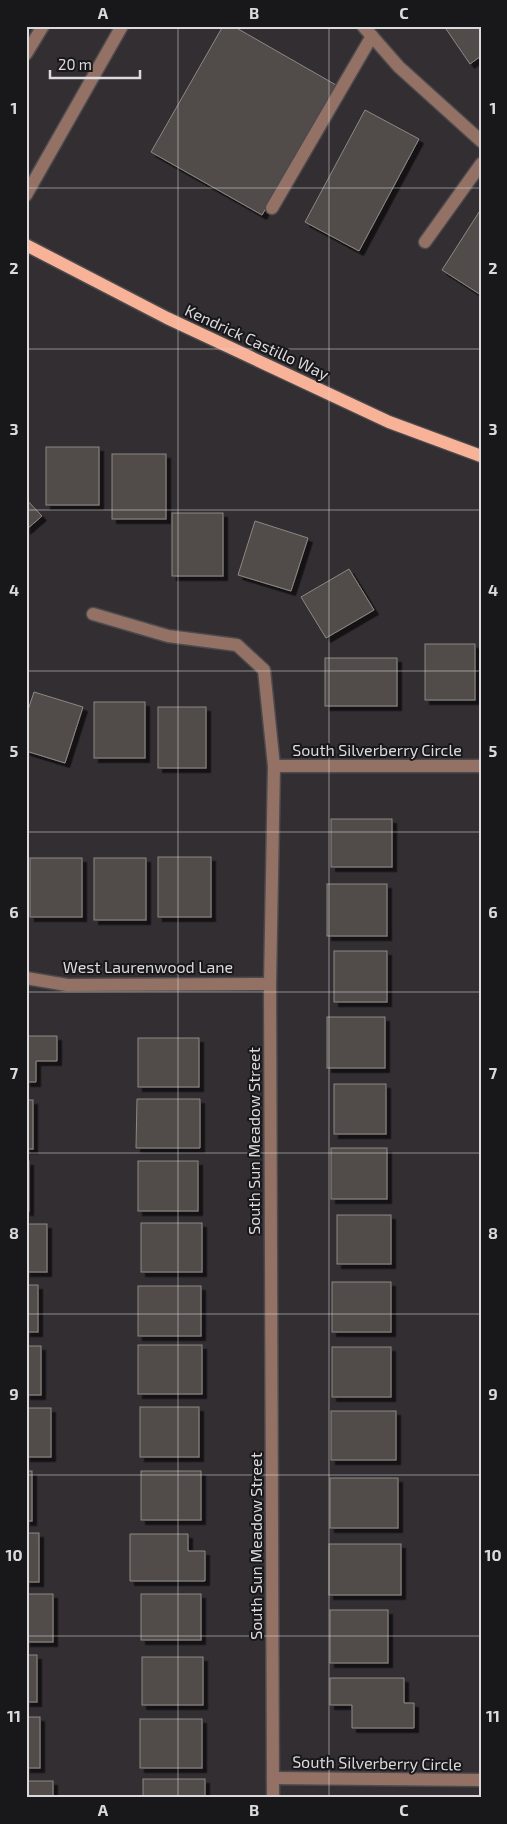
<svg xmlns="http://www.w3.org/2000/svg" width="507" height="1824" font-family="'Exo 2',sans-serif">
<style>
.building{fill:#514c48;stroke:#8d8883;filter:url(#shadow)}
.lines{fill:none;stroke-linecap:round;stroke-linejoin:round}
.minor-casing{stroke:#4d4a4d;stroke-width:15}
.major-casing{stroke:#4d4a4d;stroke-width:15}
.minor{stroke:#937165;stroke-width:12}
.major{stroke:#f7b298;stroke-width:12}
.grid{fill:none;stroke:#dcdadd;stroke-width:1;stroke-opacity:0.55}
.labels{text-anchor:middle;stroke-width:4;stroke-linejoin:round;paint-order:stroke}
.street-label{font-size:16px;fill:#dcdadd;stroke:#181719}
.neatline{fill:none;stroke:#dcdadd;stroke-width:2}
.grid-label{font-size:16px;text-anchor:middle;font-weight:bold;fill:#dcdadd}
</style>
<defs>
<filter id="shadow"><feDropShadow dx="4.5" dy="4.5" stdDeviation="0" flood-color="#0009"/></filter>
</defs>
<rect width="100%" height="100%" fill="#322e32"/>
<g class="building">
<polygon points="223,26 233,26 336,85 262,215 151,152"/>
<polygon points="444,26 481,26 481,56 470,64"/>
<polygon points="365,110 419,139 359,251 305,222"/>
<polygon points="481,209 481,295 442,270"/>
<rect x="46" y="447" width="53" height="58"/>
<rect x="112" y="454" width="54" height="65"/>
<polygon points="26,499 42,516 26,530"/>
<rect x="172" y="513" width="51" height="63"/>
<polygon points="255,521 308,538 291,591 238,575"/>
<polygon points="349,569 374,610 326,638 301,597"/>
<rect x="425" y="644" width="50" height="56"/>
<rect x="325" y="658" width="72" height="48"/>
<polygon points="34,692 83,707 65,763 26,751 26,716"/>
<rect x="94" y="702" width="51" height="56"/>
<rect x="158" y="707" width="48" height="61"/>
<rect x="331" y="819" width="61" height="48"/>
<rect x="158" y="857" width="53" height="60"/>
<rect x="30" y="858" width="52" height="59"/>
<rect x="94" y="858" width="52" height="62"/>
<rect x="327" y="884" width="60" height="52"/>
<rect x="334" y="951" width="53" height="51"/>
<rect x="327" y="1017" width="58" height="51"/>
<polygon points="26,1036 57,1036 57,1061 36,1061 36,1082 26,1082"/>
<rect x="138" y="1038" width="61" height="49"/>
<rect x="334" y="1084" width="52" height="50"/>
<polygon points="137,1099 200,1099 200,1148 136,1148"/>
<rect x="26" y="1100" width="7" height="49"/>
<rect x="331" y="1148" width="56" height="51"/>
<rect x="26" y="1161" width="3" height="50"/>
<rect x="138" y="1161" width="60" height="50"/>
<rect x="337" y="1215" width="54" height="49"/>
<rect x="141" y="1223" width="61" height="49"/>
<rect x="26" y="1224" width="21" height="48"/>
<rect x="332" y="1282" width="59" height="50"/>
<rect x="26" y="1285" width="12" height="47"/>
<rect x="138" y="1286" width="63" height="50"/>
<rect x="138" y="1345" width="64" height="49"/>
<rect x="26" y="1346" width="15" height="49"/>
<rect x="332" y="1347" width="59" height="50"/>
<rect x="140" y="1407" width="59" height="50"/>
<rect x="26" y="1408" width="25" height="49"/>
<rect x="331" y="1411" width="65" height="49"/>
<rect x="26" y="1471" width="6" height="50"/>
<rect x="141" y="1471" width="60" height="49"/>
<rect x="330" y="1478" width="68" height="50"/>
<rect x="26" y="1533" width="13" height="49"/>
<polygon points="130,1534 188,1534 188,1551 205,1551 205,1581 130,1581"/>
<rect x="329" y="1544" width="72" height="51"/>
<rect x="26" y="1594" width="27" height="48"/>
<rect x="141" y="1594" width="60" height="46"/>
<rect x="330" y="1610" width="58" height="53"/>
<rect x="26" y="1655" width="11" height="47"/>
<rect x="142" y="1657" width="61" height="48"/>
<polygon points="330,1678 404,1678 404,1703 414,1703 414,1728 352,1728 352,1705 330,1705"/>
<rect x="26" y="1717" width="14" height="51"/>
<rect x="140" y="1719" width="62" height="49"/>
<rect x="143" y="1779" width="62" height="19"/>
<rect x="26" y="1781" width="27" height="17"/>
</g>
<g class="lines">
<defs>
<g id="minor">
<polyline points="363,26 399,67 481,141"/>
<polyline points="26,54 43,26"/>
<polyline points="26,195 122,26"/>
<polyline points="272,208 372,36"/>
<polyline points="425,242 481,164"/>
<polyline points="93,614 168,636 237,645 264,670 274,766 270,984 273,1798"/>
<polyline points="274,766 481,766"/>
<polyline points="26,978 67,985 270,984"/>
<polyline points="273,1778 481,1780"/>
</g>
<polyline id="major" points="26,245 167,318 389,422 481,456"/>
</defs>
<use href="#minor" class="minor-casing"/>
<use href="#major" class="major-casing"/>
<use href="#minor" class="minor"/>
<use href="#major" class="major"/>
</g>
<path class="grid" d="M178,26v1772M329,26v1772M26,188h455M26,349h455M26,510h455M26,671h455M26,832h455M26,992h455M26,1153h455M26,1314h455M26,1475h455M26,1636h455"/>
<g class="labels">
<g class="street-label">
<text transform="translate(257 342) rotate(25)" y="6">Kendrick Castillo Way</text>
<text x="377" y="756">South Silverberry Circle</text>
<text x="148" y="973">West Laurenwood Lane</text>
<text transform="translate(254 1141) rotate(-90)" y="6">South Sun Meadow Street</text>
<text transform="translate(256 1546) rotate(-90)" y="6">South Sun Meadow Street</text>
<text transform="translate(377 1763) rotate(1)" y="6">South Silverberry Circle</text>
</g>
</g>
<rect width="507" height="1824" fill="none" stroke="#181719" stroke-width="55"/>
<path d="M50 70v8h90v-8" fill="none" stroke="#dcdadd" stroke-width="2.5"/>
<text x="58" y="70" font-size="15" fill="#dcdadd" stroke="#181719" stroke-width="4" paint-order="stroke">20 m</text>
<rect x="28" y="28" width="452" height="1768" class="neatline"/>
<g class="grid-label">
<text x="103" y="19">A</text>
<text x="254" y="19">B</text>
<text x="404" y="19">C</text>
<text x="14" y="114">1</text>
<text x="493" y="114">1</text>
<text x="14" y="274">2</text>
<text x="493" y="274">2</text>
<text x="14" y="435">3</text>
<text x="493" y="435">3</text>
<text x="14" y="596">4</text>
<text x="493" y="596">4</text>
<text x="14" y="757">5</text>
<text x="493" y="757">5</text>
<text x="14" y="918">6</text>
<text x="493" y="918">6</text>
<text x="14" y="1079">7</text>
<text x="493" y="1079">7</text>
<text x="14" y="1239">8</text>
<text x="493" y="1239">8</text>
<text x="14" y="1400">9</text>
<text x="493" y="1400">9</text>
<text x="14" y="1561">10</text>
<text x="493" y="1561">10</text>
<text x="14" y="1722">11</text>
<text x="493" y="1722">11</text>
<text x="103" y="1816">A</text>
<text x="254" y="1816">B</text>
<text x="404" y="1816">C</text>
</g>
</svg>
